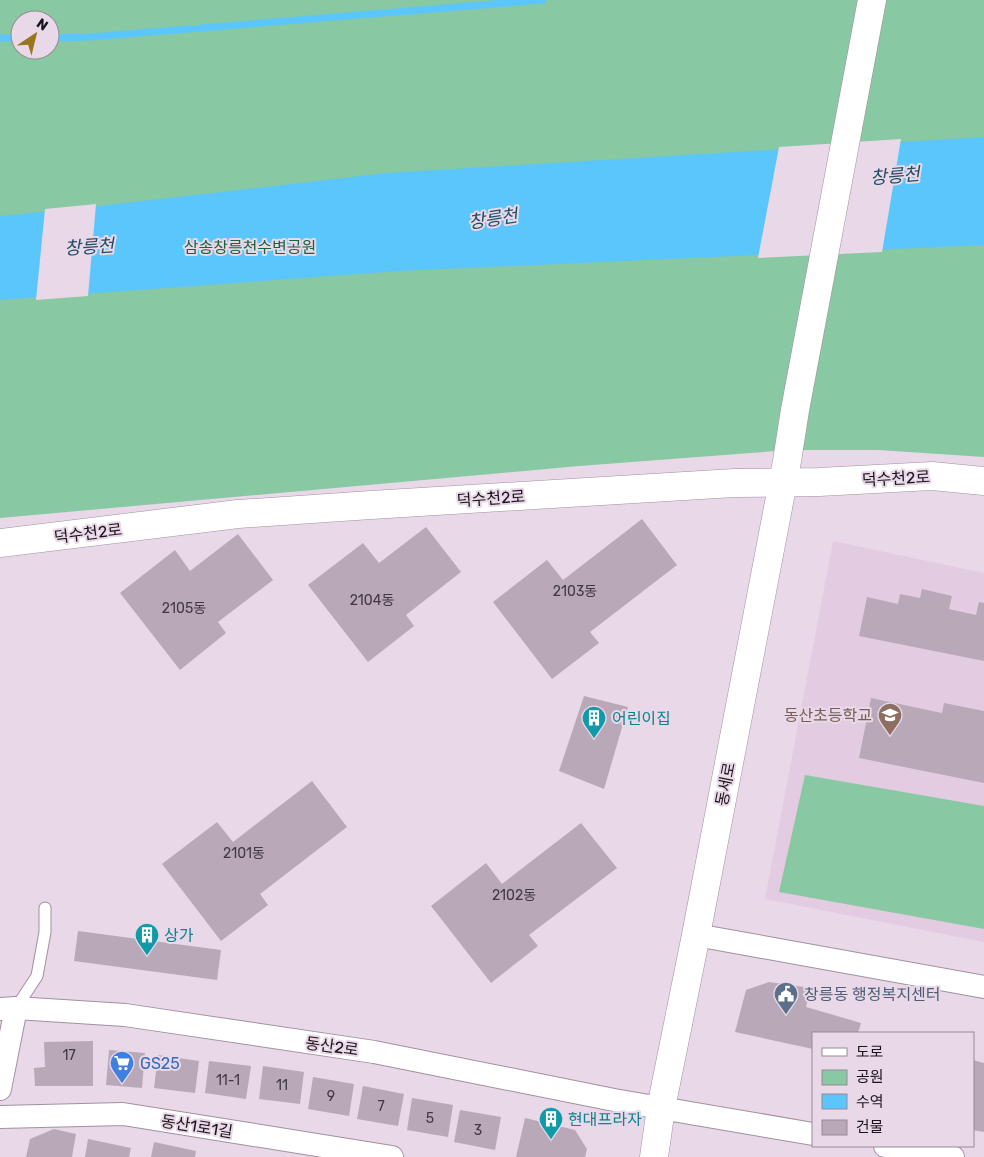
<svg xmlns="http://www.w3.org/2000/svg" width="984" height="1157" font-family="Rubik,'Noto Sans KR',sans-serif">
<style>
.built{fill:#e3cce2}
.green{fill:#88c8a2;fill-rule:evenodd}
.water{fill:#5bc6fb}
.pier{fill:#e9d8e8}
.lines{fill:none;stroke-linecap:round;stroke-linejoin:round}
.stream{stroke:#5bc6fb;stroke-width:7}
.building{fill:#b8a8b8}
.lane-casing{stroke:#a090a0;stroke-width:13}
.street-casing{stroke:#a090a0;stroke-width:24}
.secondary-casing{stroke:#a090a0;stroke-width:29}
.lane{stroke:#fff;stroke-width:11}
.street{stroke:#fff;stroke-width:22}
.secondary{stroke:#fff;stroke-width:28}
.labels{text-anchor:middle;stroke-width:4;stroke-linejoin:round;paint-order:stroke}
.number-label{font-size:14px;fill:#423942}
.park-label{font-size:16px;fill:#1a633f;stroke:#e9d8e8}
.street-label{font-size:16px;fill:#1a141a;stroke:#e9d8e8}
.education-label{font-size:16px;fill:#785e54;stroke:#e9d8e8;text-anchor:end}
.culture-label{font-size:16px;fill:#0d838f;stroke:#e9d8e8;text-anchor:start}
.service-label{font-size:16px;fill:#4e5e75;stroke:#e9d8e8;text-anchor:start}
.shop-label{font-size:16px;fill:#366cbe;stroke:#e9d8e8;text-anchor:start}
.water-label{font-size:18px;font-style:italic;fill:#204d63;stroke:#e9d8e8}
</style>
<rect width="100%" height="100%" fill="#e9d8e8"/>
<polygon class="built" points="833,541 984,573 984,942 765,899"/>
<g class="green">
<path d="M0,0h984v457l-105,-7h-90l-210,16 -579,52zM20,20h30v30h-30z"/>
<polygon points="805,775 984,806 984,929 779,892"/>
</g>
<polygon class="water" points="984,137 984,245 399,271 0,300 0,216 72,209 386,173"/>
<g class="pier">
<polygon points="901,139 882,252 758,258 779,147"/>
<polygon points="96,204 88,296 36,300 45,209"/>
</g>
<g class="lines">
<g class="stream">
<polyline points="0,38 20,38"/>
<polyline points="50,38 89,37 543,0"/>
</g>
</g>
<g class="building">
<polygon points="642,519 677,565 590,632 599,643 552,679 493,602 547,560 563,580"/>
<polygon points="426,527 461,572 406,615 414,626 368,662 308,585 363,543 379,563"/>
<polygon points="238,534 273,580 218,622 226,633 180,670 120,593 175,550 190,571"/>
<polygon points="922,589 952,596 949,609 976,615 979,602 984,603 984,661 859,636 867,597 898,604 900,594 920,598"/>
<polygon points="584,696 628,707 604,789 559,771"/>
<polygon points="871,698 942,713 944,703 984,711 984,783 859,758"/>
<polygon points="312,781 347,827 260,894 268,905 221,941 162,864 217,822 233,842"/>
<polygon points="581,823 617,868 529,935 538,946 491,983 431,906 486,863 502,884"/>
<polygon points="78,931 221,950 217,980 74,961"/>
<polygon points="769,982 811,988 806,1007 861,1023 858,1033 813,1033 813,1049 735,1032 746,990"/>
<polygon points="93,1041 93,1086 35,1086 34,1068 45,1067 44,1042"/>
<polygon points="109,1050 145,1053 142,1088 106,1085"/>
<polygon points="158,1055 199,1061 195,1093 154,1088"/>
<polygon points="973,1060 984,1063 984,1132 973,1130"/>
<polygon points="209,1061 251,1066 246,1099 205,1093"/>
<polygon points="263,1066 304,1072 300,1104 259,1099"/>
<polygon points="313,1077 354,1084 349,1116 308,1109"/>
<polygon points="363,1086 404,1094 398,1126 357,1119"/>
<polygon points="412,1098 453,1105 448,1137 407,1130"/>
<polygon points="460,1110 501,1117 495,1150 454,1142"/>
<polygon points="525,1118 575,1130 587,1149 585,1157 516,1157"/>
<polygon points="54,1129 76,1134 72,1157 26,1157 30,1139"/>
<polygon points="88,1139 131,1148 129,1157 85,1157"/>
<polygon points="154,1142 196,1151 195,1157 151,1157"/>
</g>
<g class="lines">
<defs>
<polyline id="lane" points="16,1008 37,976 45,932 45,908"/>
<g id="street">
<polyline points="696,935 984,987"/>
<polyline points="0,1009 16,1008 125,1015 374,1052 614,1100 813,1134"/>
<polyline points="0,1089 16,1008"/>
<polyline points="0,1117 123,1114 392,1157"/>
<polyline points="885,1146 953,1157"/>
</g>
<g id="secondary">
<polyline points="0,543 238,514 371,505 734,483 819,482 932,476 984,481"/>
<polyline points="654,1157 661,1108 696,935 787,461 795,410 872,0"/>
</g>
</defs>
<use href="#lane" class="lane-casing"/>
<use href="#street" class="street-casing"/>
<use href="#secondary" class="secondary-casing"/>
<use href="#lane" class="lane"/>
<use href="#street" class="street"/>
<use href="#secondary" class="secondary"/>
</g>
<defs>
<symbol id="school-pin" viewBox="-11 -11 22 30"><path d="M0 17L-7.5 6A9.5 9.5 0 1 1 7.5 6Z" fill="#8d6e63" stroke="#e9d8e8"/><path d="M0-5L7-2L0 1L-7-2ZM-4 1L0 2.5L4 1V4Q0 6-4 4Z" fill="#fff"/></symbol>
<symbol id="building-pin" viewBox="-11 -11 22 30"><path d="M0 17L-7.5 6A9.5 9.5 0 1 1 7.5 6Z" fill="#0f9aa8" stroke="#e9d8e8"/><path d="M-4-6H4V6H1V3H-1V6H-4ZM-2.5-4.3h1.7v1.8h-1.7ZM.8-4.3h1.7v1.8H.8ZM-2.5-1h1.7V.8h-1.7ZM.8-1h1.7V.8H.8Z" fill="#fff"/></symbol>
<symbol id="civic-pin" viewBox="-11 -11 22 30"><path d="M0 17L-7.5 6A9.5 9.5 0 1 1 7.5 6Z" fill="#5c6f8a" stroke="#e9d8e8"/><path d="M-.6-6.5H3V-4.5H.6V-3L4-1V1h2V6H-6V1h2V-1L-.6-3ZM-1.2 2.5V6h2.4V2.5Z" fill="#fff"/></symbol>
<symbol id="supermarket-pin" viewBox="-11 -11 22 30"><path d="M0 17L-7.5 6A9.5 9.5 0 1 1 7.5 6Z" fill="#3f7fe0" stroke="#e9d8e8"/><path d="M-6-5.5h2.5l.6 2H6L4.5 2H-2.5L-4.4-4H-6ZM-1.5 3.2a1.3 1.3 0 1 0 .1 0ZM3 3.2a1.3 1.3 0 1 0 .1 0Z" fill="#fff"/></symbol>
</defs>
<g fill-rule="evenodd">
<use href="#school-pin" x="876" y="701" width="28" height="38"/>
<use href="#building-pin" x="580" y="704" width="28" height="38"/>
<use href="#building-pin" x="133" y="921" width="28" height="38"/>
<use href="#civic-pin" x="772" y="980" width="28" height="38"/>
<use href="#supermarket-pin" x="108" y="1049" width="28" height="38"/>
<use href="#building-pin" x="537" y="1105" width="28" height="38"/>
</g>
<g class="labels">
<g class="number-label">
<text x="575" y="596">2103동</text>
<text x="372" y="605">2104동</text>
<text x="184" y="613">2105동</text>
<text x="244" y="858">2101동</text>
<text x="514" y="900">2102동</text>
<text x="69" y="1060">17</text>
<text x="228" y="1085">11-1</text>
<text x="282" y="1090">11</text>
<text x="331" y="1101">9</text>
<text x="381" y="1111">7</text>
<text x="430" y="1123">5</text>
<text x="478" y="1135">3</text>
</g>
<g class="park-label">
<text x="250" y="253">삼송창릉천수변공원</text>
</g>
<g class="street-label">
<text transform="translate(896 478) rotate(-3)" y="6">덕수천2로</text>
<text transform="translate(491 498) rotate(-4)" y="6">덕수천2로</text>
<text transform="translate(88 533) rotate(-7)" y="6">덕수천2로</text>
<text transform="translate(725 784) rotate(-79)" y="6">동세로</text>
<text transform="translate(332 1046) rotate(8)" y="6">동산2로</text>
<text transform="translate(197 1126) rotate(9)" y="6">동산1로1길</text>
</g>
<g class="education-label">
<text x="872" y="721">동산초등학교</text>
</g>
<g class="culture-label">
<text x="612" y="724">어린이집</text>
<text x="164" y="941">상가</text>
<text x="568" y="1125">현대프라자</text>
</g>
<g class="service-label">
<text x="804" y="1000">창릉동 행정복지센터</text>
</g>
<g class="shop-label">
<text x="140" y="1069">GS25</text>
</g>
<g class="water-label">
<text transform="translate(895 176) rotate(-5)" y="6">창릉천</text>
<text transform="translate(493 219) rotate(-9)" y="6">창릉천</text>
<text transform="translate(89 247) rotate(-4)" y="6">창릉천</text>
</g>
</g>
<rect x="812" y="1032" width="162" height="115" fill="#e9d8e8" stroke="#968a96"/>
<rect x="822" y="1048" width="25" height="8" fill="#ffffff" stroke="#968a96"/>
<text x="856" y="1057" font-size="15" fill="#1a141a">도로</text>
<rect x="822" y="1070" width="25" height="15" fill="#88c8a2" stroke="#968a96"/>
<text x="856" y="1082" font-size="15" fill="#1a141a">공원</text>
<rect x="822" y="1094" width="25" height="15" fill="#5bc6fb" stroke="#968a96"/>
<text x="856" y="1107" font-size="15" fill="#1a141a">수역</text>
<rect x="822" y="1120" width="25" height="15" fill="#b8a8b8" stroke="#968a96"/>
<text x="856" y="1132" font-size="15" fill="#1a141a">건물</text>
<g transform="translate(35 35) rotate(35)"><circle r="24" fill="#e9d8e8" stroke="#968a96"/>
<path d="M0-4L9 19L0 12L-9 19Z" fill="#97761f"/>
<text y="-8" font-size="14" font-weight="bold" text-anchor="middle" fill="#1a141a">N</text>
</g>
</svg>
